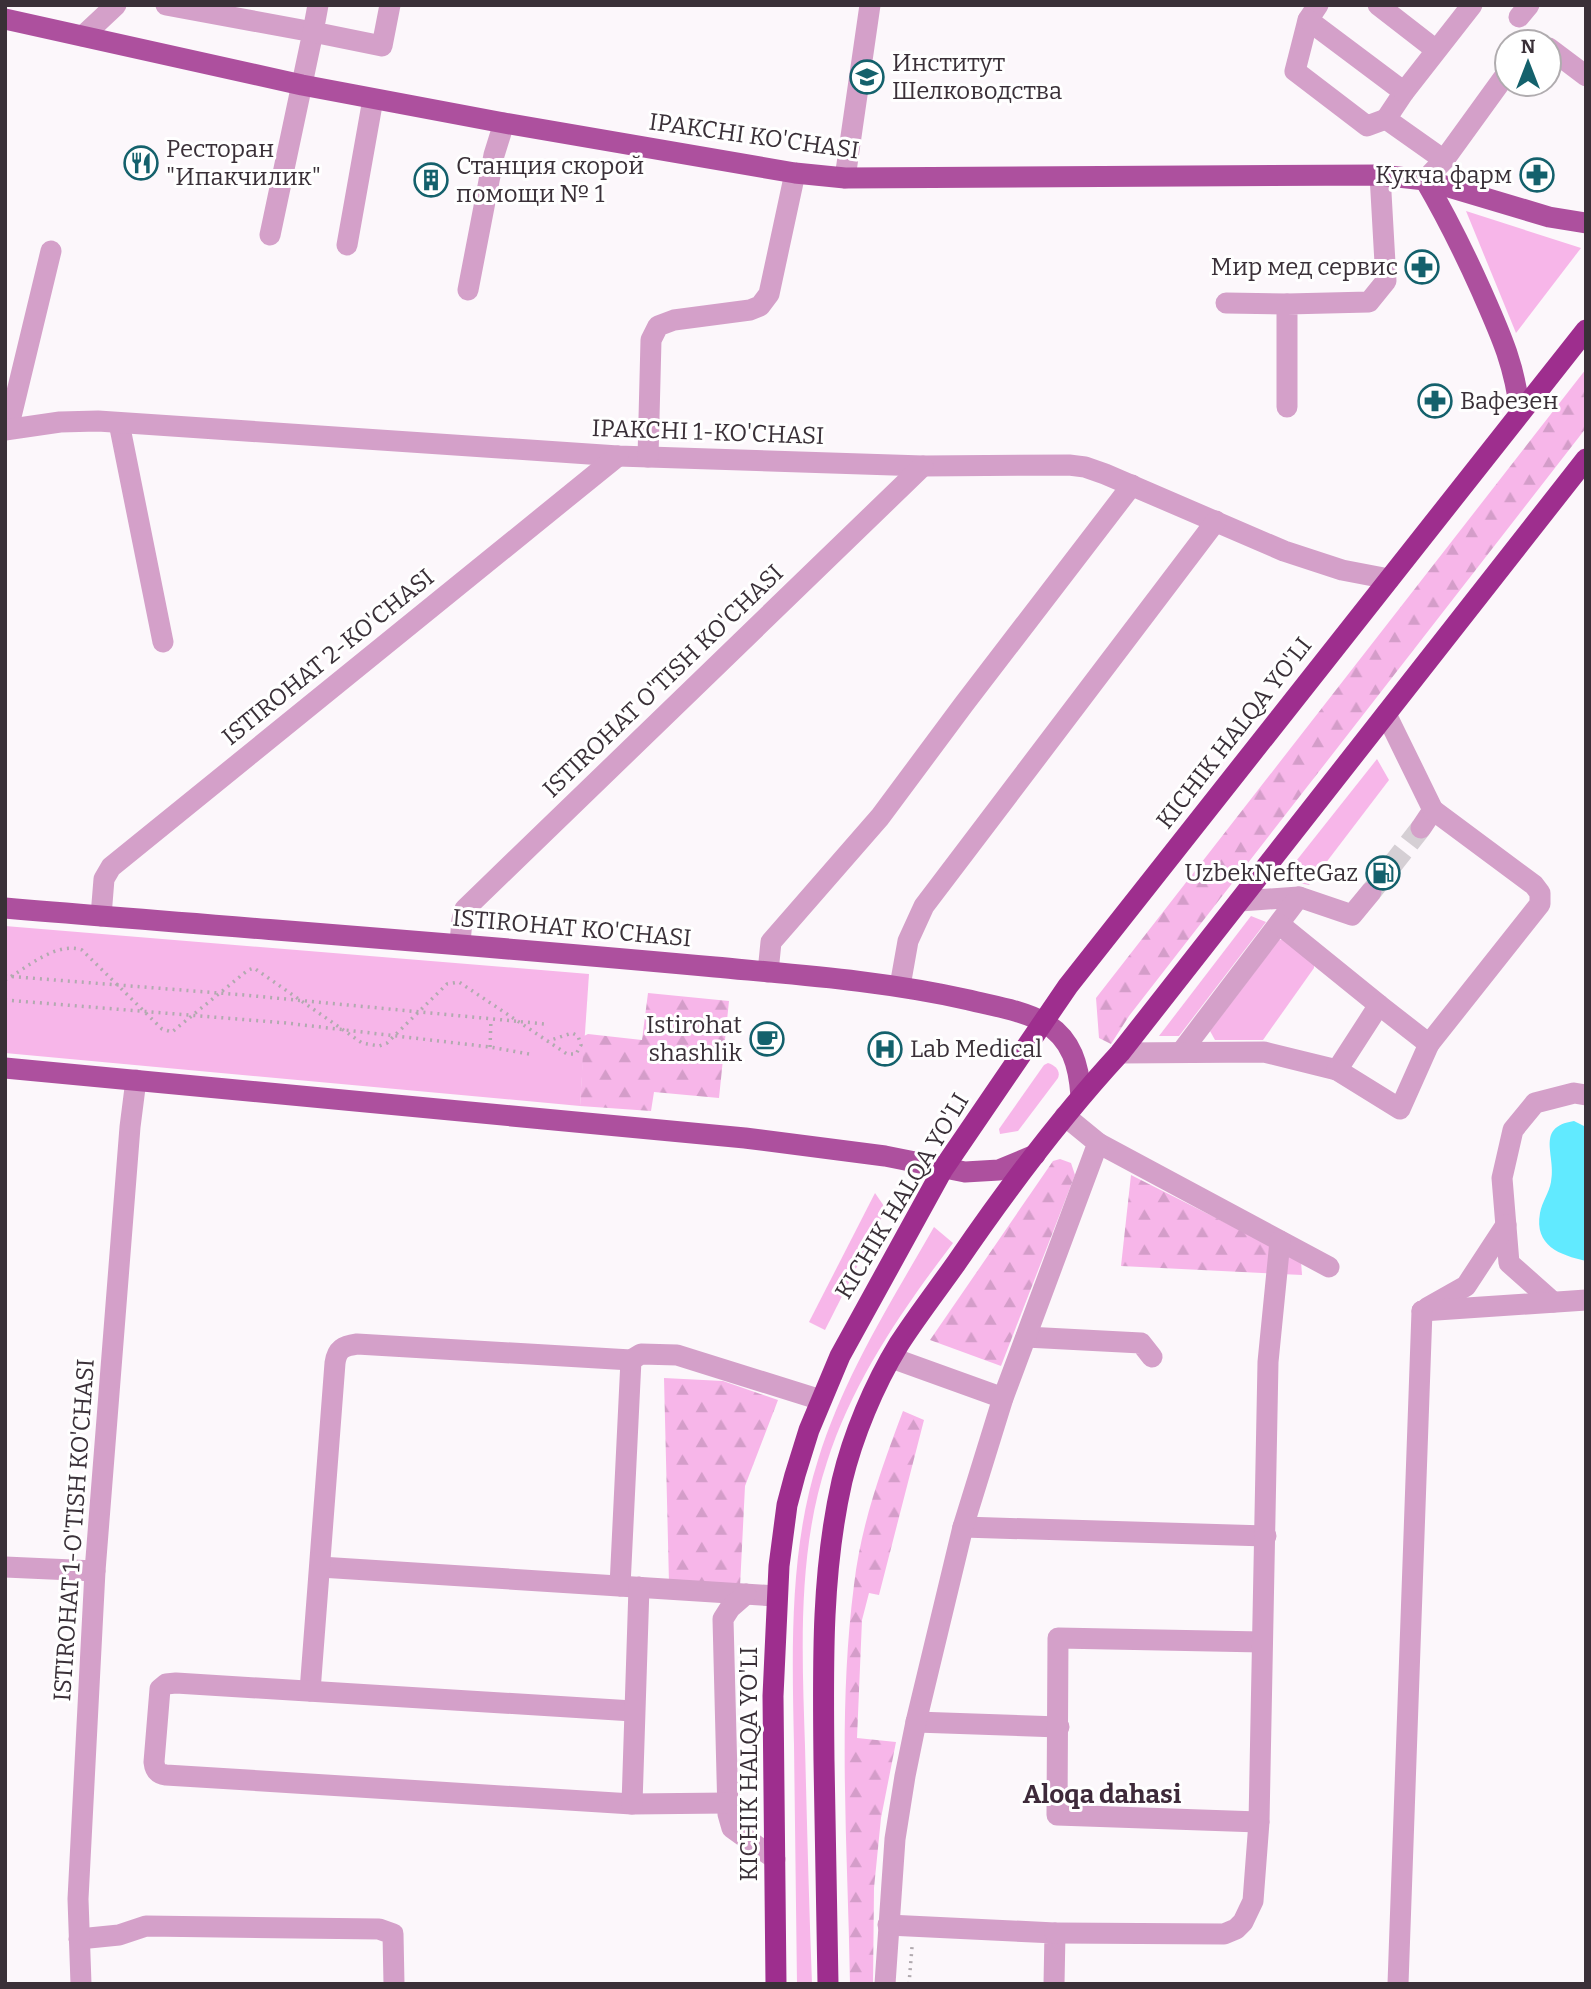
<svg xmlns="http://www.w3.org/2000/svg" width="1591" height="1989" font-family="Bitter,serif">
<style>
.green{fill:#f7b6e9}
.forest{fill:url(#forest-firs)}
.water{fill:#61eaff}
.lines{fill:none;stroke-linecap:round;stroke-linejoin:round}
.minor-tunnel{stroke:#d5cfd4;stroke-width:21;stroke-dasharray:21 10;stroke-linecap:butt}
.path{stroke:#b1aaaf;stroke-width:3.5;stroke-dasharray:2 5;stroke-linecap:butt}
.minor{stroke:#d4a0c9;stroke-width:21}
.major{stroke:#ad509e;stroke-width:21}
.highway{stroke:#9e2e8e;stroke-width:21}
.labels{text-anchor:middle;stroke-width:6;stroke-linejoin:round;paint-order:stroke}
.poi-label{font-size:24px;fill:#3a3038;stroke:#fff;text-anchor:start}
.street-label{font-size:24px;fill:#3a3038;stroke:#fff}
.neighbourhood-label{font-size:26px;font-weight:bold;fill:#3e2a3a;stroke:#fff}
</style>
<defs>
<pattern id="forest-firs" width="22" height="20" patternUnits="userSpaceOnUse" patternTransform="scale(1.75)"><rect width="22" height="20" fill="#f7b6e9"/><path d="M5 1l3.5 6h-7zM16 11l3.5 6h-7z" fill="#d49dc9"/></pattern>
</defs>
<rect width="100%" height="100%" fill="#fcf7fb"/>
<g class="green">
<polygon points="1466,211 1581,248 1516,333"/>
<polygon points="1377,759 1389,780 1309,885 1284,880 1289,870"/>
<polygon points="1251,916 1266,922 1179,1036 1159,1036"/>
<polygon points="5,926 589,974 580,1106 5,1053"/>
<polygon points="1285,939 1314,962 1314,968 1263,1040 1215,1040 1210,1031 1279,940"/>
<path d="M1048,1063c7,2 13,8 10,15l-40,53 -18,3 -1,-5 45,-64z"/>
<polygon points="875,1193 886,1209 825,1330 809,1322"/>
<path d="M934,1227l19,16c-51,67 -100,138 -126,219 -30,91 -25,189 -22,284 2,79 4,158 7,238h-15c-1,-80 -2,-160 -3,-239 -2,-95 -5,-194 24,-285 26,-84 73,-158 116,-233z"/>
</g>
<g class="forest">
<polygon points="1586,369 1586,428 1129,1016 1111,1044 1099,1038 1096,998"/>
<polygon points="648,993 729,1001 719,1098 654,1092 651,1111 580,1106 584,1036 588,1034 642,1040"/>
<polygon points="1060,1159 1071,1163 1075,1175 1001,1366 930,1340 1053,1161"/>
<polygon points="1131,1175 1301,1261 1302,1275 1121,1266"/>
<polygon points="664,1378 723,1381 778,1400 745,1486 740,1587 669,1583"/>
<path d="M903,1411l21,9 -45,175 -10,-2 -7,27 -5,118 39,4 -15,76 -7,70 -1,96h-23c-2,-132 -13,-268 4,-399 7,-61 28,-118 49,-174z"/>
</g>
<path class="water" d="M1574,1121l12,6v134c-26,-6 -52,-15 -46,-48 2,-11 9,-20 11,-31 6,-26 -17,-55 23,-61z"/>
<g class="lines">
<polyline class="minor-tunnel" points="1371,892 1421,828"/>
<g class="path">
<polyline points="5,976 244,995 545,1024"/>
<path d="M5,980c22,-12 51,-39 77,-30l80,79 10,3 76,-62 6,-2 108,75 17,3 8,-3 60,-59 12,-2 108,72h9l5,-9 -3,-9 -6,-3 -24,8"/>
<polyline points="5,1000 286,1023 490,1047 529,1054"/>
<polyline points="490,1047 491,1019"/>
<polyline points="909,1984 912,1947"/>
</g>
<g class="minor">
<polyline points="166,5 313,32 270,235"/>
<polyline points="318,5 313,32 382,46 390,5"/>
<polyline points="1318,5 1308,20 1295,71 1367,126 1386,119"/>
<polyline points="1378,5 1436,50"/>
<polyline points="1519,17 1529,5"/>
<polyline points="1308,20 1404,92 1386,119 1444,160"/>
<polyline points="83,36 116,5"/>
<polyline points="1549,48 1586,76"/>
<polyline points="1404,92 1472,5"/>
<polyline points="845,178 870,5"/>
<polyline points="1425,180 1444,160 1507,73"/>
<polyline points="347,245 373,99"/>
<polyline points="468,290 494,155 504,123"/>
<polyline points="1226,303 1287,304"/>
<polyline points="1287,407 1287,304 1369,302 1386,281 1380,175"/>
<polyline points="119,423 163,642"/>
<polyline points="8,429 51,251"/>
<polyline points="5,430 60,422 98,421 618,456 923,466 1069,465 1085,467 1105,474 1284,551 1342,570 1389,579"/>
<polyline points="648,457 651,340 658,326 674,320 750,310 760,306 769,294 795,173"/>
<polyline points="1386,714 1433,810 1421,828"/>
<polyline points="1240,901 1299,897 1352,915 1371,892"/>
<polyline points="101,916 104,879 111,867 618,456"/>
<polyline points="460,943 462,920 465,909 923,466"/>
<polyline points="768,972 771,942 880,817 964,704 1132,485"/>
<polyline points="900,986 908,941 924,906 1216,521"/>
<polyline points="1429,1044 1540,904 1540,893 1534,885 1433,810"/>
<polyline points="1182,1051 1299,897"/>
<polyline points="1120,1053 1264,1052 1337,1070 1379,1005 1279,924"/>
<polyline points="1337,1070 1400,1109 1429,1044 1379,1005"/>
<polyline points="1098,1143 1329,1267"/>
<polyline points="1553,1302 1509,1263 1502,1178 1513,1130 1535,1103 1574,1093 1586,1095"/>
<polyline points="1427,1308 1466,1286 1506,1225"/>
<polyline points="1422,1311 1586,1300"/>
<polyline points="1026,1337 1141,1343 1152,1357"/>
<polyline points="892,1358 1003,1398"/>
<polyline points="963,1527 1266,1536"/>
<polyline points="5,1567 95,1571"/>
<polyline points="320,1567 776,1596"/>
<polyline points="620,1586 631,1360"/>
<polyline points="746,1594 730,1608 723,1619 728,1814 732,1828 775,1859"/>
<path d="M310,1691l25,-328c2,-14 8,-17 22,-19l274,16 10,-6 36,1 144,45"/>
<path d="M633,1711l-457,-28 -10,1 -6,5 -6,73c1,9 4,12 12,13l466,29 95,-1"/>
<polyline points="916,1722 1059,1727"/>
<polyline points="632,1804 639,1587"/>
<polyline points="1259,1822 1057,1815 1058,1638 1262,1642"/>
<polyline points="888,1925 1055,1933 1054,1984"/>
<polyline points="1055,1933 1224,1934 1236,1929 1243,1922 1253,1901 1259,1822 1268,1362 1280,1241"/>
<polyline points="79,1939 119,1935 146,1926 379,1929 393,1934 394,1984"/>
<polyline points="81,1984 78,1899 95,1571 130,1127 136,1080"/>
<polyline points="885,1984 895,1839 905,1776 916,1722 963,1527 1003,1398 1098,1143 1065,1116"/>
<polyline points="1398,1984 1422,1311"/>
</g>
<g class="major">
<polyline points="5,19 302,85 504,123 795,173 845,178 1380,175 1425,180 1549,217 1586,223"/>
<path d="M1425,180c21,36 39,72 56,110 19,43 34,75 39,123"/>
<path d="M5,908c237,20 473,37 710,59 85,8 170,14 254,33 24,6 53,10 76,23 27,16 34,43 36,73"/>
<polyline points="5,1068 745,1138 885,1156 965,1172 999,1170 1035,1155"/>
</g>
<g class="highway">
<polyline points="776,1984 773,1696 779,1566 787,1505 795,1475 809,1430 840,1356 943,1169 1068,986 1586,330"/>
<path d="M828,1984c-1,-74 -3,-149 -4,-223 -1,-93 -3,-188 18,-280 11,-46 32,-96 57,-137 18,-28 39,-55 58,-82 50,-73 103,-144 163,-209l466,-594"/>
</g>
</g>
<defs>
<symbol id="university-ring" viewBox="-11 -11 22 22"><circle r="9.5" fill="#fff" stroke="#14616c" stroke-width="1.5"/><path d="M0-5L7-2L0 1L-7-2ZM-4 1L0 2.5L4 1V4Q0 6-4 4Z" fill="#14616c"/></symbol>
<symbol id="restaurant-ring" viewBox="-11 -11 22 22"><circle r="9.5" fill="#fff" stroke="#14616c" stroke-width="1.5"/><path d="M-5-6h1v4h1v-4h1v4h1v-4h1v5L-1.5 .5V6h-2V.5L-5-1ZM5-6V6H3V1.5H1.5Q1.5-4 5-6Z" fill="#14616c"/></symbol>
<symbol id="pharmacy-ring" viewBox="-11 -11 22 22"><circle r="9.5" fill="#fff" stroke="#14616c" stroke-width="1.5"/><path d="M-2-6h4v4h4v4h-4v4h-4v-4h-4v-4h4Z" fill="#14616c"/></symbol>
<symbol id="building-ring" viewBox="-11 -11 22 22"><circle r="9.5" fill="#fff" stroke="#14616c" stroke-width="1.5"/><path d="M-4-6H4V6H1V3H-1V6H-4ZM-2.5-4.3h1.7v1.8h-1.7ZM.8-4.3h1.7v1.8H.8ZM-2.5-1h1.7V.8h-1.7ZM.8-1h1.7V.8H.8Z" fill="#14616c"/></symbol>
<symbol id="fuel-ring" viewBox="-11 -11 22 22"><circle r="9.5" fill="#fff" stroke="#14616c" stroke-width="1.5"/><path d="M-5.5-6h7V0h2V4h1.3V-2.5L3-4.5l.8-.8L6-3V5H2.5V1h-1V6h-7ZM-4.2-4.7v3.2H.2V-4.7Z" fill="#14616c"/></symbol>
<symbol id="cafe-ring" viewBox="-11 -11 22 22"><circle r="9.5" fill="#fff" stroke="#14616c" stroke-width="1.5"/><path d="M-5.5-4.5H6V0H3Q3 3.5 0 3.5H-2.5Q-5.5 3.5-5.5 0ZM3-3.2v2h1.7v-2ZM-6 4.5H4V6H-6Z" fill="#14616c"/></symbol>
<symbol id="hospital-ring" viewBox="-11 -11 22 22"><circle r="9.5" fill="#fff" stroke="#14616c" stroke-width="1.5"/><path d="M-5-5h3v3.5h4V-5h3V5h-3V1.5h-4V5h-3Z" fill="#14616c"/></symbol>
</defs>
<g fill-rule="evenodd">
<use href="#university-ring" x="848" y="58" width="38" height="38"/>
<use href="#restaurant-ring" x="122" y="144" width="38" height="38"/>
<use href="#pharmacy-ring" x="1518" y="156" width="38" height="38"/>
<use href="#building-ring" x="412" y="161" width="38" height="38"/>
<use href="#pharmacy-ring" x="1403" y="248" width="38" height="38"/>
<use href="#pharmacy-ring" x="1416" y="382" width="38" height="38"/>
<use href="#fuel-ring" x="1364" y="854" width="38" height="38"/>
<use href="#cafe-ring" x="748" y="1020" width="38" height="38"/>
<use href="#hospital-ring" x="866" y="1030" width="38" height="38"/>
</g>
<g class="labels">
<g class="poi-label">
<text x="892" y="71">Институт<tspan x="892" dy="28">Шелководства</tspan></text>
<text x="166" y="157">Ресторан<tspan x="166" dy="28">"Ипакчилик"</tspan></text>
<text x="456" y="174">Станция скорой<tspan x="456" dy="28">помощи № 1</tspan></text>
<text x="1512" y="183" text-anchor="end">Кукча фарм</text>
<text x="1398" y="275" text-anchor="end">Мир мед сервис</text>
<text x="1460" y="409">Вафезен</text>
<text x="1358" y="881" text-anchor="end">UzbekNefteGaz</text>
<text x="742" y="1033" text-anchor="end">Istirohat<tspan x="742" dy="28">shashlik</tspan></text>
<text x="910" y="1057">Lab Medical</text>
</g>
<g class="street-label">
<text transform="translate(754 136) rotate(8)" y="8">IPAKCHI KO'CHASI</text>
<text transform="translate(708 432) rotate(2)" y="8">IPAKCHI 1-KO'CHASI</text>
<text transform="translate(328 657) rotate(-39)" y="8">ISTIROHAT 2-KO'CHASI</text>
<text transform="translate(663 681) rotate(-44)" y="8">ISTIROHAT O'TISH KO'CHASI</text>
<text transform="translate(1234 733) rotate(-52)" y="8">KICHIK HALQA YO'LI</text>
<text transform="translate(572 928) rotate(5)" y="8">ISTIROHAT KO'CHASI</text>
<text transform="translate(902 1196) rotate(-59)" y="8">KICHIK HALQA YO'LI</text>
<text transform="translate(74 1530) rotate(-86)" y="8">ISTIROHAT 1-O'TISH KO'CHASI</text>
<text transform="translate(749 1764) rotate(-90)" y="8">KICHIK HALQA YO'LI</text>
</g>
<g class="neighbourhood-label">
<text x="1102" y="1803">Aloqa dahasi</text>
</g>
</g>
<rect width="1591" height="1989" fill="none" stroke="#3a3038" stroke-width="14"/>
<g transform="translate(1528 63)"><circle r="33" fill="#ffffff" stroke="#b0acaf" stroke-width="2"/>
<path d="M0-5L12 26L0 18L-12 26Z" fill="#14616c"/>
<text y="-10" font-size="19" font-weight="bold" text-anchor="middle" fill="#3a3038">N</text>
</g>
</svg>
